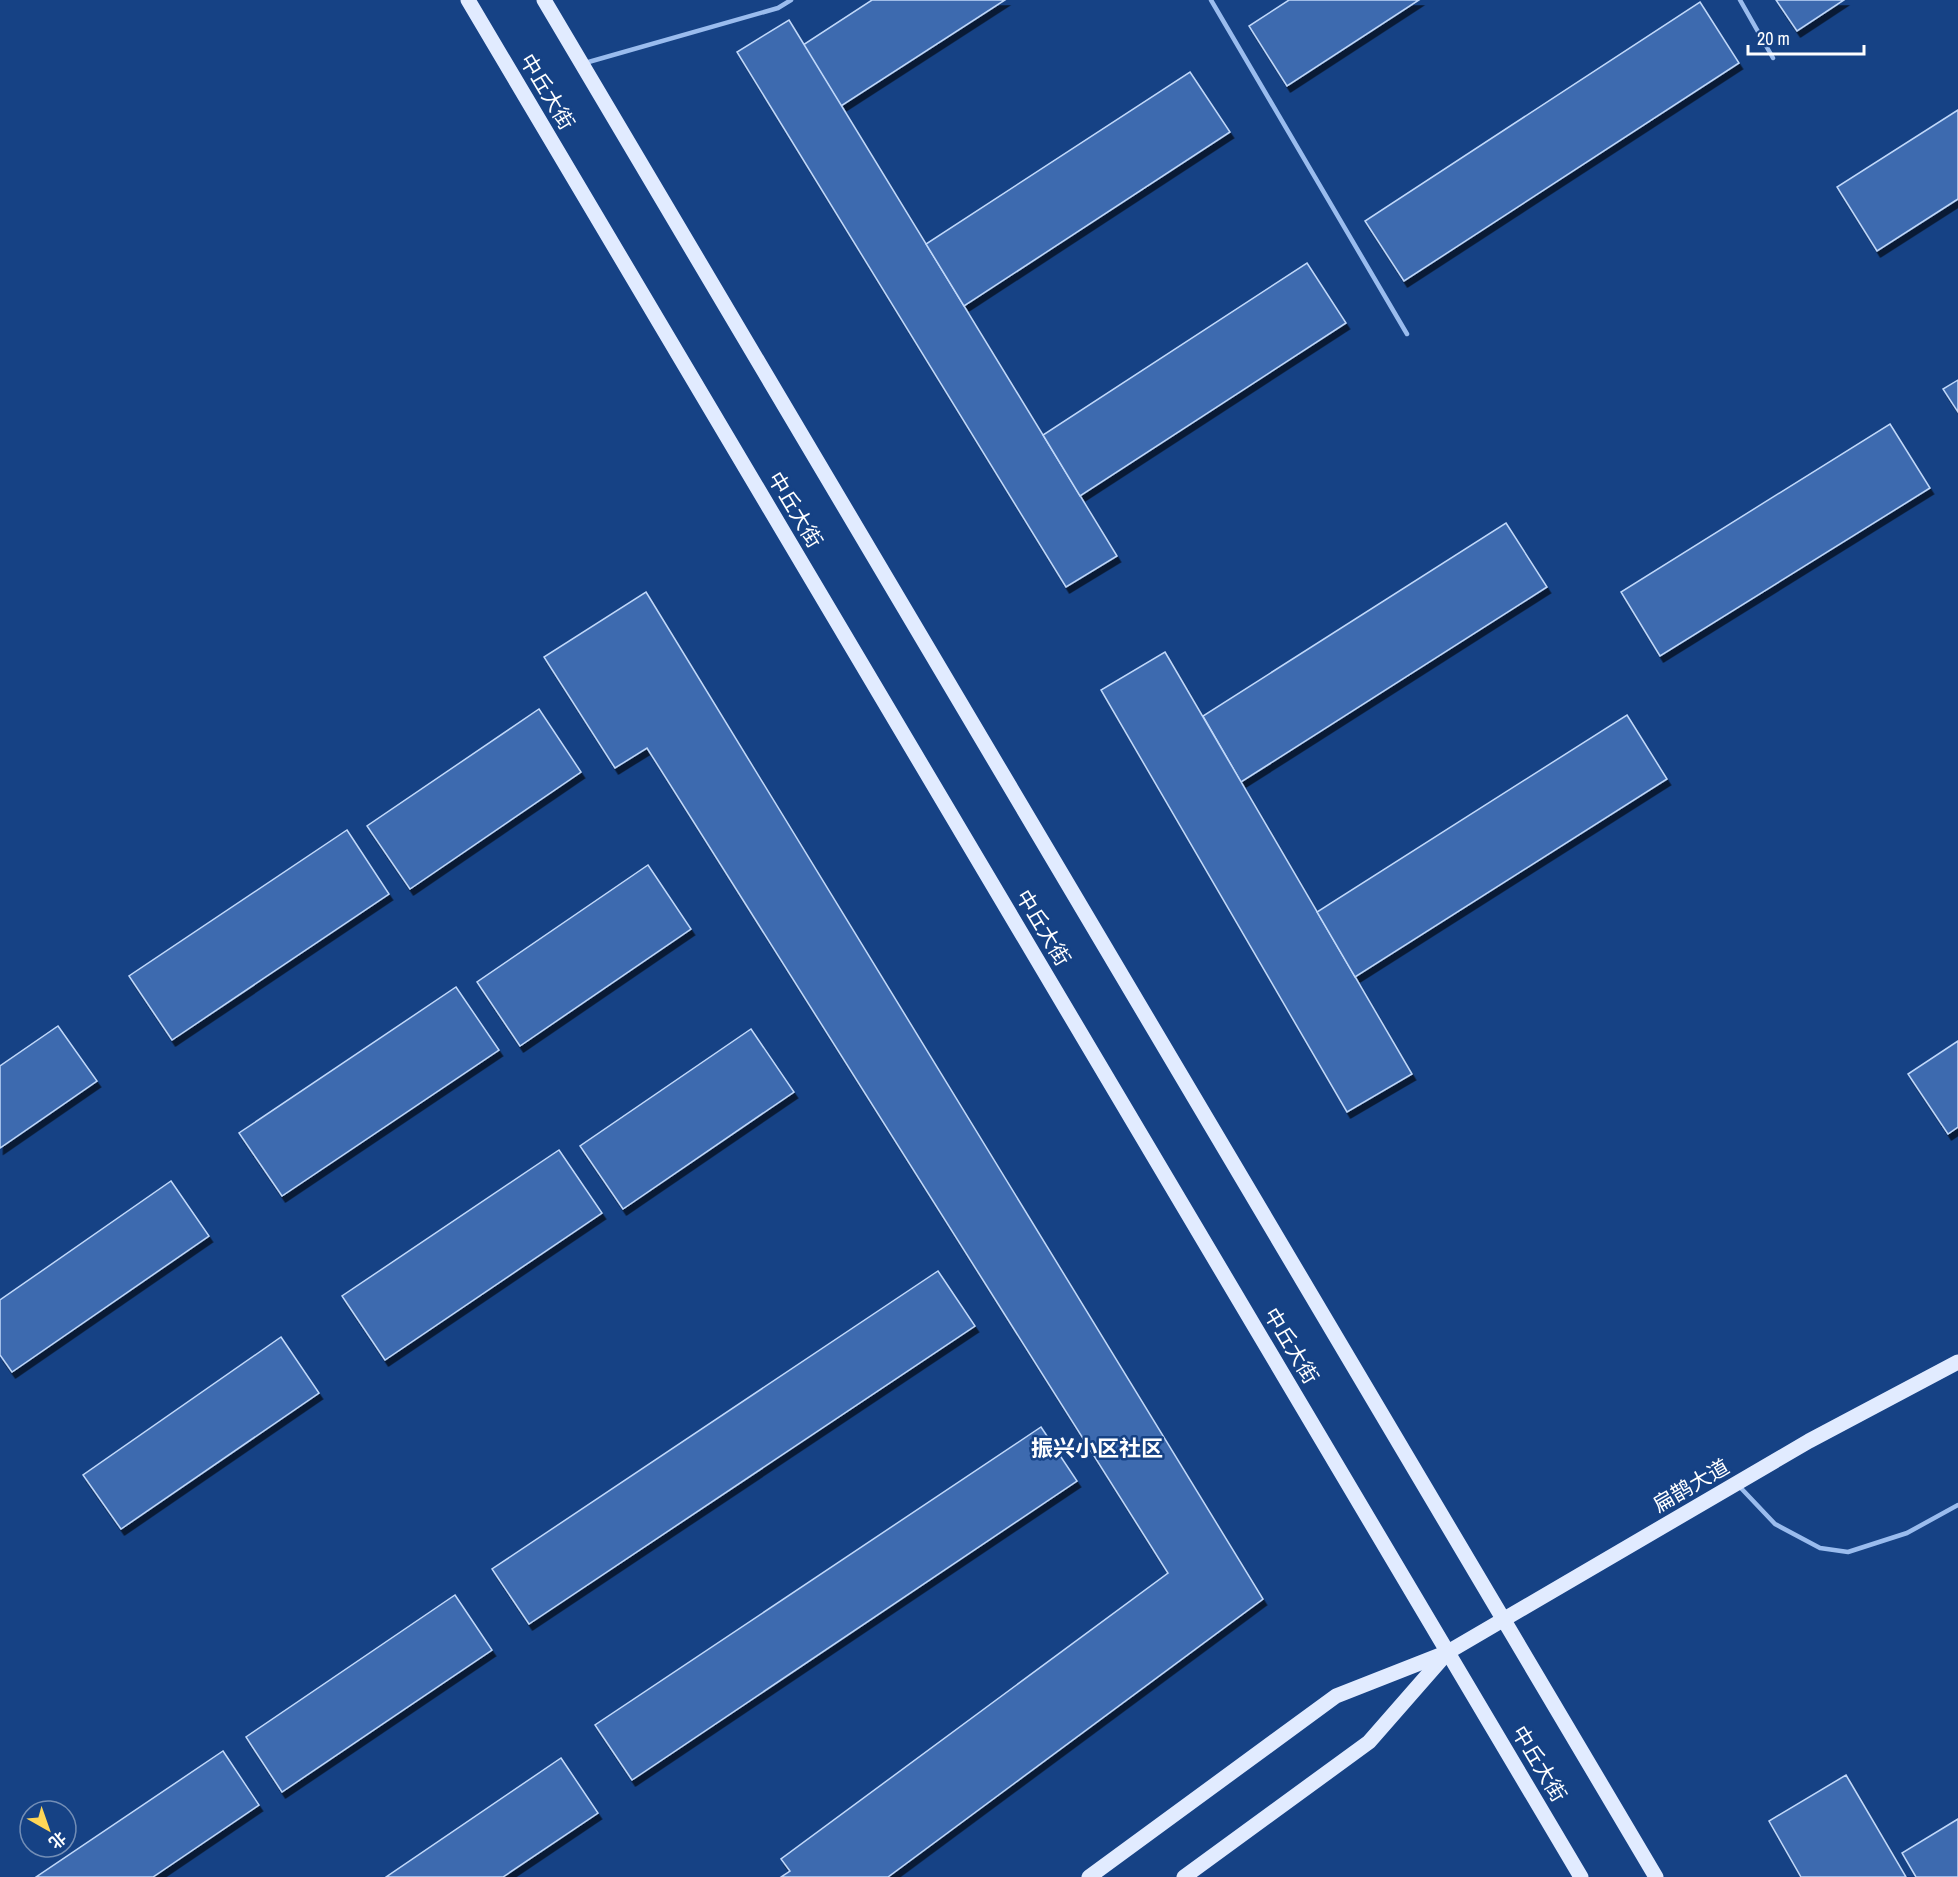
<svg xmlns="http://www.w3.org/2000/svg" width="1958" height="1877" font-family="'Archivo Narrow','Noto Sans SC',sans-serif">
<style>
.building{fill:#3e6baf;stroke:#c0d8fa;stroke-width:1.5;filter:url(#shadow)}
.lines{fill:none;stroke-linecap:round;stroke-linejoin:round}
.lane{stroke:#9abcee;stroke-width:4.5}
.primary{stroke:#e1ebff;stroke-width:15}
.labels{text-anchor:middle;stroke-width:5;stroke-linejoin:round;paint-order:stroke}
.street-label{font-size:21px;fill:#fff;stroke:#164285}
.neighbourhood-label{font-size:22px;font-weight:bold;fill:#fff;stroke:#164285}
</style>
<defs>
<filter id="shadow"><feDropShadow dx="3.5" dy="6" stdDeviation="0" flood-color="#0009"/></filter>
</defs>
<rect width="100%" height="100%" fill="#164285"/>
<g class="building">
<polygon points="872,0 1005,0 841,106 803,45"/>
<polygon points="1289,0 1419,0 1287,86 1249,26"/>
<polygon points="1776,0 1844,0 1797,31"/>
<polygon points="1700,2 1739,63 1404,281 1365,221"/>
<polygon points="789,20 1117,556 1066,587 737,52"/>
<polygon points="1190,72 1230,132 964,306 926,244"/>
<polygon points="1958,110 1958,199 1877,251 1837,187"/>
<polygon points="1307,263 1346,323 1080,496 1043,435"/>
<polygon points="1958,380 1958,412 1943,389"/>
<polygon points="1890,424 1930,488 1660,656 1621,592"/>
<polygon points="1506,523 1547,587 1241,782 1203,716"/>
<polygon points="646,592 1263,1599 888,1877 781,1877 790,1871 781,1859 1168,1573 647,748 615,768 544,657"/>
<polygon points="1165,652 1412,1074 1347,1112 1101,690"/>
<polygon points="539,709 581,772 410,889 367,826"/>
<polygon points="1627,715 1667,779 1355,977 1317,912"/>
<polygon points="347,830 389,894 172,1040 129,976"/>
<polygon points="648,865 691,929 520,1046 477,982"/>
<polygon points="456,987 499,1050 282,1196 239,1133"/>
<polygon points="58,1026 97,1081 0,1148 0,1066"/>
<polygon points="751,1029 794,1092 623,1209 580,1146"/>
<polygon points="1958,1041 1958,1127 1948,1134 1908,1074"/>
<polygon points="559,1150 602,1213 385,1360 342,1296"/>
<polygon points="171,1181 209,1236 12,1372 0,1355 0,1300"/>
<polygon points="938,1271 975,1326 529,1624 492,1569"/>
<polygon points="281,1337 319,1393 121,1529 83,1475"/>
<polygon points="1041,1427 1077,1481 632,1780 595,1725"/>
<polygon points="455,1595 492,1650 282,1792 246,1737"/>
<polygon points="223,1751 259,1805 153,1877 36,1877"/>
<polygon points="561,1758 598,1813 503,1877 386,1877"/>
<polygon points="1846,1775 1906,1877 1801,1877 1769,1821"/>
<polygon points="1958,1819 1958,1877 1916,1877 1902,1853"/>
</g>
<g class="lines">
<g class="lane">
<polyline points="1211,0 1407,334"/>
<polyline points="1740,0 1773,58"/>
<polyline points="585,63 778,8 791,0"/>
<polyline points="1739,1486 1775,1524 1820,1548 1848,1552 1907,1533 1958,1505"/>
</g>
<g class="primary">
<polyline points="468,0 1581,1877"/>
<polyline points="544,0 1656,1877"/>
<polyline points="1089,1877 1336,1696 1448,1652 1809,1441 1958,1362"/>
<polyline points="1184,1877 1369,1742 1446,1654"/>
</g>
</g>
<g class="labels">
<g class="street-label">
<text transform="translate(547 92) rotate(59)" y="7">中丘大街</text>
<text transform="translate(795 510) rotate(59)" y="7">中丘大街</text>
<text transform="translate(1043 928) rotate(59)" y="7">中丘大街</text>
<text transform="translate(1291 1346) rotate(59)" y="7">中丘大街</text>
<text transform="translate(1691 1486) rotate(-30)" y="7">扁鹊大道</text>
<text transform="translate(1539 1764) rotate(59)" y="7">中丘大街</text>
</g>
<g class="neighbourhood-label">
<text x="1097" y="1456">振兴小区社区</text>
</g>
</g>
<g transform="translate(48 1829) rotate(140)"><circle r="28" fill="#164285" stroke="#738eb6" stroke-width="1.5"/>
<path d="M0-4.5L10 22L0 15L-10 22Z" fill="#ffd657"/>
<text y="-9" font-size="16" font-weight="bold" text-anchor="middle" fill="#ffffff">北</text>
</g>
<path d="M1748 45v9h116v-9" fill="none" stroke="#ffffff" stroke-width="3"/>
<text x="1757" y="45" font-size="18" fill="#ffffff" stroke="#164285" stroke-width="4.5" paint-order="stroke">20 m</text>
</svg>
